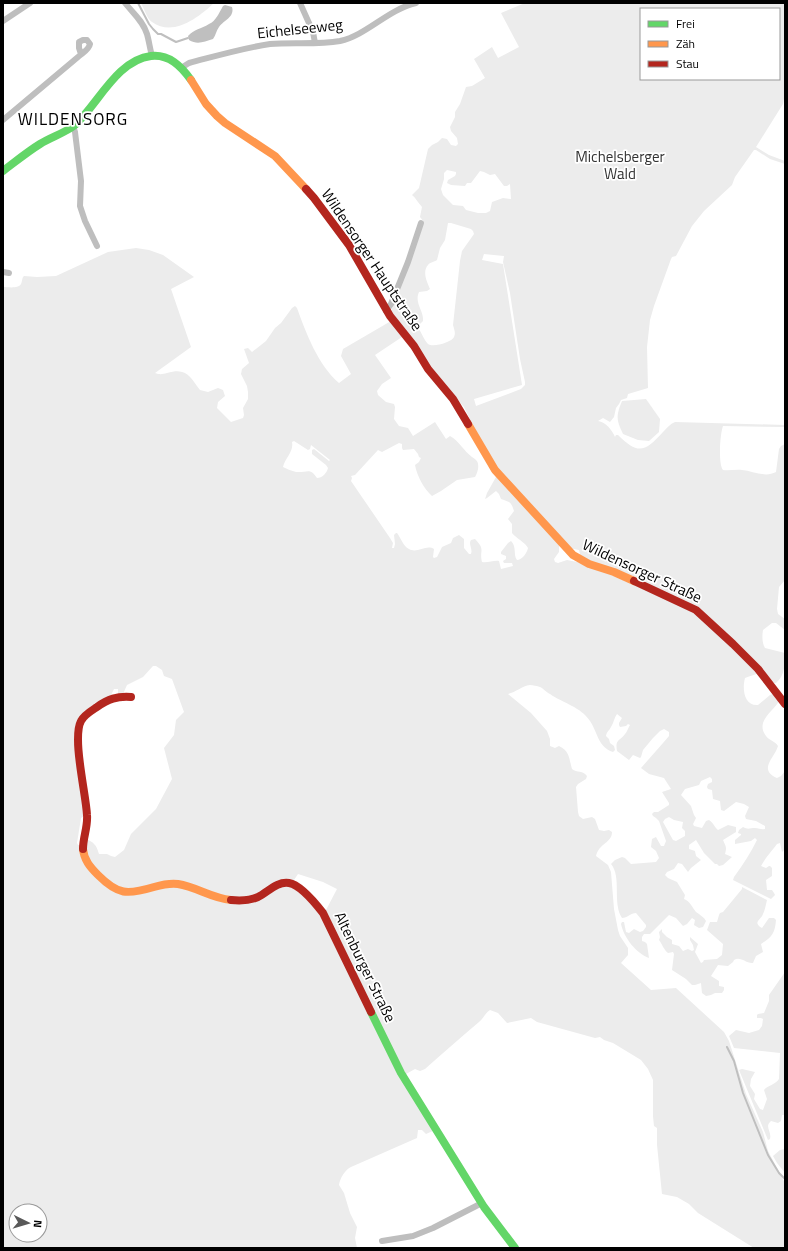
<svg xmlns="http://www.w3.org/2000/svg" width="788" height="1251" font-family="'Titillium Web',sans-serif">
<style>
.green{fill:#ececec;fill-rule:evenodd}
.water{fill:#bfbfbf}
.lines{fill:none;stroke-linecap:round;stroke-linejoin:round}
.stream{stroke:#bfbfbf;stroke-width:2}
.street{stroke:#bebebe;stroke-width:6}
.fast{stroke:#63d668;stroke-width:8}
.slow{stroke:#ff974d;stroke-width:8}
.jam{stroke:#b3261e;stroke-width:8}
.labels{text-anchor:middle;stroke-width:3.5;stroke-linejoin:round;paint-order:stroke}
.street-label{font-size:15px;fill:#000;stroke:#fff}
.park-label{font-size:15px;fill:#333;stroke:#fff}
.quarter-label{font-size:17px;letter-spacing:1px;fill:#000;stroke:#fff}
</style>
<rect width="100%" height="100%" fill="#fff"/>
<g class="green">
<path d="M141,3h73c-16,15 -41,34 -62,19 -5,-3 -8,-14 -11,-19z"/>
<path d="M525,3h260v90l-2,11 -27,43 13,8 16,6v3l-15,-5 -14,-9h-2l-19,27 -3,8 -28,26 -12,15 -16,30 -4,1 -1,2 -17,47 -4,14 -3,27 1,41 -20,6 -1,4 -6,2 -2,4 -3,4 -2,9 -4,5 -7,-4 -5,3c8,1 14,9 17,16l1,-2h2c20,20 27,17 45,-3 4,-4 7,-8 12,-10l110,3v2l-62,-1c-3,8 -5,38 0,44 6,1 13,-1 19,0 11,1 23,8 34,2l3,-23 2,-3 4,-2v136l-6,7 -2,22 1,5 7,5v11l-9,-7h-4l-9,7c-1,6 -1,13 2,18l20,5c0,10 0,23 -9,30h-2l-10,-11c-6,1 -13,4 -19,6 -3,11 -1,28 13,27l12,-10 3,-1 6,7c-6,11 -24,20 -13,35 4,5 9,5 12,10 -4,13 -20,23 -1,32l4,-2 4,-5v78l-3,3 -2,-9 -3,1c-6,8 -11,13 -16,22l5,2 3,-2h1l2,2v8l-6,4 1,10h5l2,3 1,2 -4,4 -38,-19 1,-3c9,-12 17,-25 23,-37l-2,-2 -4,3 -16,3v-4l6,-5v-1l-3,-1 1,-3 4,-3c5,3 7,1 12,1 4,0 6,2 10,1v-3l-9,-5 -10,-2 -1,-3 4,-9 -5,-3 -8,-2 -12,9 -3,-1 -1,-9 -7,-2 -1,-9 -4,-1 -1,-2 1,-3 4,-2v-3l-2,-2 -9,4 -2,4 -14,4 -4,6 10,11 3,9 2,3 -3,6 1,2 8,2 4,-7 3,-1c5,3 5,7 9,10l10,-5 8,2v5l-13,8c3,7 4,7 2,14l7,3 -9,8 -4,1 -2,-2h-2l-11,-11 -8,-13 -7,5v4l6,2 1,5 5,4 -10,8 -3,4 -6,-8 -4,-1 -4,6 -7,3 -2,3 3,3 9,4 8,13 -1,4c6,2 8,8 12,13 4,3 8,5 10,9l-3,6 -4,1 -5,-3 1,-5 -3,-2 -5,6 -4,2 -7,-8 -7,-3 -19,19h-6l-2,3v4l3,1 2,2 2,14c-13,-5 -25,-20 -28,-34l1,-2h2l2,10 3,1 5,-4 6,3 3,-1 3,-4v-2l-10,-12c-5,0 -9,5 -14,5 -10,-15 0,-41 -11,-54l4,-4 7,-3 3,1 6,6 25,-2 3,-4 -3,-7 -5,-4 1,-8 4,-2 5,9h3l2,-5 -7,-20 -3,-3 -3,-2 -1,-2 2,-2h4l11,-7v-2l-7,-11 9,-3 -7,-11 -15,-4 -8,-6 22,-25 6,-7v-4l-5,-3 -4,2 -7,7 -10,12 -2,7 -1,1 -7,-3 -4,5 -12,-9c-2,-12 2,-9 8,-17 2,-2 3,-6 5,-9l-2,-1 -2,2 -6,1 -1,-2v-2l3,-5 -5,-4c-3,4 -3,8 -6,13 -2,4 -4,4 -5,9l3,3 1,4 4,3 1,4 -2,2c-15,-5 -15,-19 -23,-31 -9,-14 -27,-18 -40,-27 -4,-2 -7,-6 -10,-7 -3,-1 -7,-2 -10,-2 -8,1 -14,7 -22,9l23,19 16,18 3,8v7l5,2 4,-2c11,5 10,13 13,23 5,4 11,1 15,7l-1,3 -8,5 -2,3 2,25 1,4 4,3 9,-2 3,2 4,11 5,1 5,-1 3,2c0,11 -13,11 -16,24l12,9 3,7 3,37 4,21 2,6 8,12v7l-7,8 30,27 25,-2 48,44 5,9 17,53 17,38 5,19 17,32v65h-31l-56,-35 -9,-9 -12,-7 -15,-3 -5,-49v-17l-3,-2 -1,-10v-36l-5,-11 -7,-9 -28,-17 -9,-3 -4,-3 -5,1 -58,-16 -6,-4 -24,5 -9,-10 -8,-3c-5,3 -6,8 -11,12 -18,15 -36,31 -54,47l-5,2 -5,-2 -9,5 29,56 -9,4 -4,-4h-4l-1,8 -66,29c-6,3 -11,11 -12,18l5,8 6,20 7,14 -2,11 2,10h-354v-961c5,0 15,2 18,-3 1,-2 1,-5 2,-7l1,-1 13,1 19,-1 52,-24 28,-4 13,2 14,5 31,22 -23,12 20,58 -36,26c5,2 8,1 12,0 20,-6 23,4 33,17l8,2 10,-4 5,2 2,6 -7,6 -1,6 14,14 12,-4 1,-3 -1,-7 5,-9v-7l-1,-6 -6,-12 1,-5 7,-6 -5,-14 4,-1 4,4 14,-11 9,-13 6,-5 11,-15 3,-2 2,2c9,25 21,57 42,75l12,-9 -10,-18 2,-7 48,-28 11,16 -27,18 16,23 -9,6 -5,7 1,4 8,7 8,2 1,3 -1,12 5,7 9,2 5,8 22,-14 11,17 4,-3c9,5 14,15 22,21 3,2 6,4 6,7 1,4 -1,10 -3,13l-18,3 -16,11 -9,5c-8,-7 -15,-20 -17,-31l4,-3 2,-4 -2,-1 -1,-3 -4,-5 -11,1 -1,-2v-4l-3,-1 -17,9 -4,-2 -23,25 -4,1 1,2 -1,3 39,57 3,5 -1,5h2l1,-4 -1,-9 2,-2h1c4,5 6,13 12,16 8,5 17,-5 25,0l-1,8 1,1 3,-1 5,-10 9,-4 2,-5 6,-3 5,4v9l5,6h2c2,-5 -3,-10 0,-14l4,-1c11,11 4,11 7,23 6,1 12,-2 17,-1l2,8 12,-3 -1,-3h-8l-1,-2 3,-2v-3l-5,-2v-2l7,-9 3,-2c6,6 2,14 6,19 5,0 10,-7 11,-12 -2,-5 -12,-10 -16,-15v-9l-4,-5 6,-8c-3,-10 -5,-9 -13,-12l-2,-5 -3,-3 -9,7 -2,1 2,-6 9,-16 -26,-55v-3l-6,-12 -32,-37 -41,-59 33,-89 -4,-5 2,-10c-4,-4 -6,-9 -10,-12l7,-7 9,-39 4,-4 6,-3 4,-4 5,1 4,6 5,1 2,-2 -1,-6 -6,-7 -1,-4 5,-10v-5l5,-8 6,-17 6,-1 13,-8 -11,-19 18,-12 6,11 21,-11 -18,-34zM641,9h138v70h-138zM447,170l9,2v2l-1,2 -7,4 -1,3 4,2 14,1 2,-3h4l9,-12 4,1 6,3 5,-1 9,12h3l3,-2 1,15 -8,-1 -11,4 -2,9 -4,2h-8l-12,-3 -3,-4 -10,-1 -10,-10 -2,-6 3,-10v-6zM448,223h3l20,6 2,2 1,3 -12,17 -2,10 -7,64c1,4 3,8 1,12 -2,5 -21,11 -26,7 -4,-4 -6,-11 -10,-16v-2l5,-5c1,-10 -9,-18 -4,-29l8,-1 3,-2c-3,-7 -8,-17 -2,-24 2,-3 6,-3 9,-5l3,-12 5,-8zM484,254l20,2 -1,6 7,31 10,66 5,23v3l-4,4 -45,17 -2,-7 48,-14 -19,-121 -21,-4zM294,441l14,9 2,-1 1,-4 19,15 -1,1 -15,-12 -2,1v4l14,11 2,3c-1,5 -6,10 -11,10 -7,-11 -10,-5 -21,-6 -4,-1 -9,-3 -13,-5 2,-9 11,-15 9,-25zM559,546l20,4 3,13 -15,-3 -9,3 -3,-1 -1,-3 5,-7zM153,666h3l6,4 2,6 8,3 12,33 -8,8 -2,15 -10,13 8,31 -16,30 -25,25 -7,16 -9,7 -4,-1 -4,-2h-8c-3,-10 -5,-11 -14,-16l-5,7h-2l-1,-2 4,-25 3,-2 -4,-94 31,-27 3,-6h4v4l5,1 4,-9 16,-8zM669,817l5,3 9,2 -1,6 3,3v5l-9,5 -3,-1 -10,-18 2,-3zM298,874l25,8 14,7 -11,21 -32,-30zM16,1211h24v24h-24z"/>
<path d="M646,399l14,20 -1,13 -10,9 -11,-1 -15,-6c-7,-15 -7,-18 -1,-33z"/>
<path d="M742,887l25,13c-1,4 -2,10 -4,14 -2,6 -11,8 -1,14l7,-10h5l2,2c-1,13 -4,17 -15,24l2,8 -7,4 -3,7c-7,1 -12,-7 -19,-3l-1,2 -5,4 -10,-1 -7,11 8,5v5l5,1v3l-2,3h-7l-4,2 -5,1 -4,-3 -1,-10 -6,2h-3l-6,-6 -14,-9 2,-16 -1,-2 -5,1c-4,-3 -6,-9 -9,-13l1,-3 -1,-5 3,-3v3l5,5 5,3v4l7,2 4,5 5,-2 4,2 2,-1 -1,-5 -3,-5v-3l8,7 -3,8 6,11 2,-1 1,-2 13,-1 5,-4 1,-11 -16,-14 3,-8h7l2,-7 1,-2 3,-1 19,-23z"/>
<path d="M785,972v143h-3l-1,6 -3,2 -7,-2c-7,6 1,10 -1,18l-2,1 -29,-70 3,-1 13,3 -4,7 -1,7 5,8 -1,5 6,10 3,1 4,-11 -3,-9c4,-5 11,-5 15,-11l1,-26 -46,-5 -5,-12 7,-6 13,3 10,-3 3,-4 1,-7 -2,-1h-4v-3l1,-1 6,-1 5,-12v-6z"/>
<polygon points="785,1149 785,1173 777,1163 773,1156 780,1150"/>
</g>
<path class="water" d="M225,5l7,2c3,10 -8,13 -13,20 -3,4 -3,8 -6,12 -9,3 -16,6 -24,1l-1,-4c6,-7 13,-7 21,-12 7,-3 10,-11 14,-18z"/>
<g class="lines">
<g class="stream">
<polyline points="138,3 149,24 153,29 158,34 161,34 176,42 188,38"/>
<polyline points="727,1047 734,1061 743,1093 768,1155 779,1173 785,1179"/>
</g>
<g class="street">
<path d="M125,3c8,10 18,18 22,31 2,7 3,15 5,22"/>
<polyline points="300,3 313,32 315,43"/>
<polyline points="3,21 30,3"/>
<path d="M181,68l8,-5c27,-7 54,-15 81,-19 23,-2 47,1 70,-3 27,-6 47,-31 76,-38"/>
<path d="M3,120l75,-63c4,-4 11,-7 12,-13l-3,-4h-4l-4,2v6l2,6"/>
<polyline points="73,126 75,132 81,181 80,206 85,221 97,246"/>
<polyline points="3,272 9,273"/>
<polyline points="386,311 391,304 408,262 421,223"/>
<polyline points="382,1241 413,1236 433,1228 482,1203"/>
</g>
<g class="fast">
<path d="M3,171c12,-9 24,-19 37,-27 11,-7 25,-11 35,-19 23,-21 42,-65 76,-69 18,-2 30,10 40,24"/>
<polyline points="371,1012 401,1073 484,1207 515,1248"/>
</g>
<g class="slow">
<polyline points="191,80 206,104 217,116 225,123 275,156 306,189"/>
<polyline points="468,424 495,470 573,555 589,564 614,572 634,581"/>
<path d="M83,849c1,11 7,18 15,26 20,20 29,20 56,12 7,-2 16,-4 24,-3 19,3 33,14 53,16"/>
</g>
<g class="jam">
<polyline points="306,189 314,198 349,245 390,316 414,346 428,369 453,399 468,424"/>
<polyline points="634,581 696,610 733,644 758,669 785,704"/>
<path d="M83,849c0,-12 5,-22 4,-34 -1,-21 -15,-77 -6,-94 3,-6 10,-10 16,-14 11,-8 20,-11 34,-10"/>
<path d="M231,900c10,1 18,1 27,-3 10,-5 19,-16 31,-14 12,2 27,21 34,30l48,99"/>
</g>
</g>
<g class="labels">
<g class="street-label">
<text transform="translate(300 29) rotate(-6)" y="5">Eichelseeweg</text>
<text transform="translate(372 260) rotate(56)" y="5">Wildensorger Hauptstraße</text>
<text transform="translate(642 571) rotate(25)" y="5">Wildensorger Straße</text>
<text transform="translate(365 967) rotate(64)" y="5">Altenburger Straße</text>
</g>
<g class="park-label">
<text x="620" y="162">Michelsberger<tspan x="620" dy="17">Wald</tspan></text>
</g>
<g class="quarter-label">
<text x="73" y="125">WILDENSORG</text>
</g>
</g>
<rect width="788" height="1251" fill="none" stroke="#000000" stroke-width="8"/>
<rect x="640" y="8" width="140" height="72" fill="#ffffff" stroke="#999999"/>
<rect x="648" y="21" width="20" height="6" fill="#63d668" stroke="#999999"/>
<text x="676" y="28" font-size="12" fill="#000000">Frei</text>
<rect x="648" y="41" width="20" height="6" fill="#ff974d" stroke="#999999"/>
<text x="676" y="48" font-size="12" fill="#000000">Zäh</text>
<rect x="648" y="61" width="20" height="6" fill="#b3261e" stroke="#999999"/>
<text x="676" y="68" font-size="12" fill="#000000">Stau</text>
<g transform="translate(28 1223) rotate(95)"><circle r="19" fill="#ffffff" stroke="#999999"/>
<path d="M0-3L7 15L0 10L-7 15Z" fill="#595959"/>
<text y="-6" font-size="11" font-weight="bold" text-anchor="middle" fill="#000000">N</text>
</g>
</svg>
